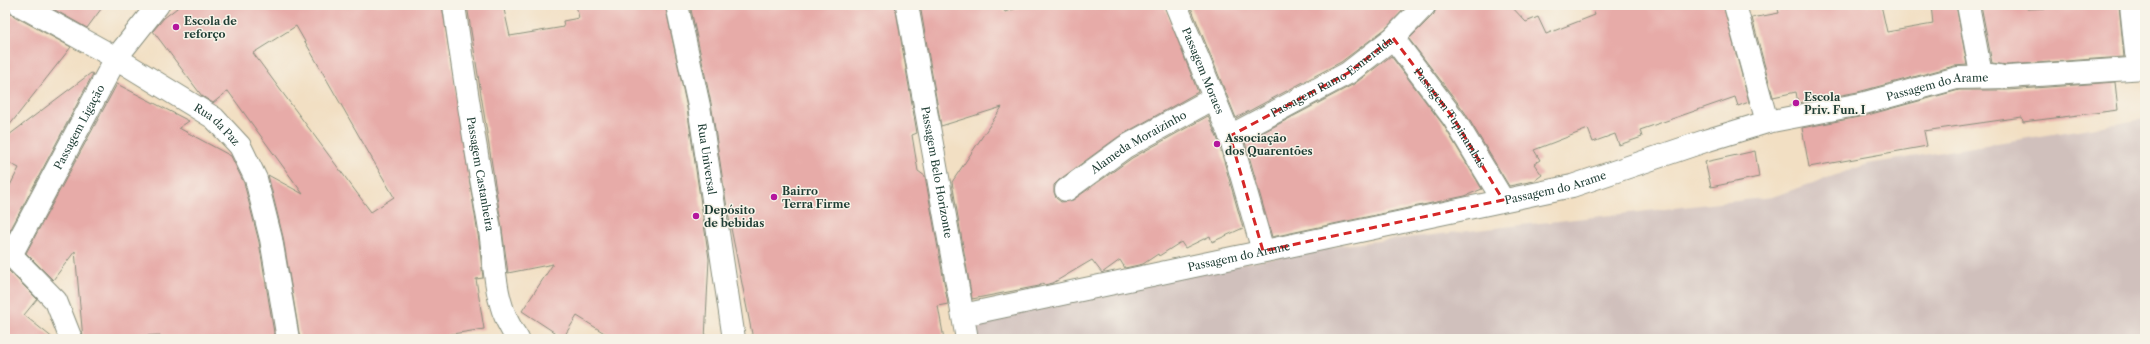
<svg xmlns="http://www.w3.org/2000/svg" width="2150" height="344" font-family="'Libre Caslon Text',serif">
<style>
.industrial{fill:#d0c0bc}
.building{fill:#e7aba8;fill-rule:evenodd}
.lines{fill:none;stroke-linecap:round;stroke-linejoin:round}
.street-casing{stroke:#888e7c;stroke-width:24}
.street{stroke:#fff;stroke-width:22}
.marked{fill:none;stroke:#d62828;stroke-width:3;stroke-dasharray:8 5;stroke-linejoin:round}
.poi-dot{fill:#b5179e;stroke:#f7f3e8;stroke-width:1.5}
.labels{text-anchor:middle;stroke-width:3;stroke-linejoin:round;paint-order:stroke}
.poi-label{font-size:11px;font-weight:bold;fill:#1f3d34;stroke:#f7f3e8;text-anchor:start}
.street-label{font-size:11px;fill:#1f3d34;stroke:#f7f3e8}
</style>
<rect width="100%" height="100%" fill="#f7f3e8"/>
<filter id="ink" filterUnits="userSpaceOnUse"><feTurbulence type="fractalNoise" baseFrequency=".025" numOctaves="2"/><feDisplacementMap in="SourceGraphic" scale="8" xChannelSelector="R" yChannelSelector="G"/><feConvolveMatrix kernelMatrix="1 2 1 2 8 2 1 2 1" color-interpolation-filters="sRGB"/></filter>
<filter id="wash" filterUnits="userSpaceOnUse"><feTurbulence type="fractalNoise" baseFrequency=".012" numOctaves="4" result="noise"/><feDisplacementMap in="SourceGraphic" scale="16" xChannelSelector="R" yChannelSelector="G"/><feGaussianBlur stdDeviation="0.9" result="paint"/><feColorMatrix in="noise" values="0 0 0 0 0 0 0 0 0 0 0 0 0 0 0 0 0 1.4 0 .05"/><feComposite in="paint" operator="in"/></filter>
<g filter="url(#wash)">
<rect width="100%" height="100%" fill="#f2dfc3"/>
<polygon class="industrial" points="2145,119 2145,339 967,339 963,317 1343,245 1772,197 1868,164"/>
<g id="blocks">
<g class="building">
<polygon points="5,5 8,5 9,11 14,16 71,47 5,131"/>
<polygon points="46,5 104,5 87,28"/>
<path d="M181,5h261l37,236 4,37 -7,1 8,50 -38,6 -1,4h-145l-17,-102 -15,-62 35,19 -75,-103 -15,12 -11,-7 -49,-65 11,-13zM296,26l98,171 -23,15 -118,-159z"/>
<polygon points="467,5 503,5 510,36 564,27 563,21 579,18 576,5 665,5 687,108 709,259 705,339 614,339 577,316 563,338 522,311 553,264 508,273 501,222"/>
<polygon points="690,5 895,5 917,133 912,135 918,171 925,176 948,304 938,306 944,339 753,339 727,208 711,103"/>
<polygon points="920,5 1002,5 1005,12 1026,5 1164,5 1198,92 1118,137 1059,180 1054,185 1054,192 1056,198 1061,202 1073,200 1132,158 1208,116 1218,140 1243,228 1212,242 1210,236 1185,248 1181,242 1159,256 1158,254 1143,264 1125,268 1120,260 1102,273 1092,260 1053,283 1044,285 1043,283 1039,286 972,299 952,182 1002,107 941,126"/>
<polygon points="1190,5 1408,5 1385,29 1341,62 1236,118"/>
<polygon points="1437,5 1510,5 1526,22 1538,17 1546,34 1595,15 1591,5 1723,5 1749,102 1738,106 1735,97 1640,130 1642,137 1619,145 1615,134 1593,142 1588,129 1534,150 1540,160 1534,164 1542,175 1534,181 1509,186 1464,111 1409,39 1434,14"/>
<polygon points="1777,5 1881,5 1887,32 1933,24 1931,5 1956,5 1967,65 1954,66 1858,92 1798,103 1796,92 1773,97 1752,18 1779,13"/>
<polygon points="1981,5 2026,5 2027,9 2119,5 2124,57 2007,65 1992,63"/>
<polygon points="1391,56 1444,126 1482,189 1465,196 1272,237 1245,142 1354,84"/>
<polygon points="91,73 93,74 5,240 5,195 19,168 5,161 5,138"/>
<polygon points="2115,82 2118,110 2023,122 2022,117 1924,131 1927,146 1809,167 1802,128 1864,116 1959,90 2008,90"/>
<polygon points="117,84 189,121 179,128 231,156 244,183 259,242 275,339 160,339 160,335 83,339 75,251 53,280 26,253"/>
<polygon points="1755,151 1759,177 1711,187 1705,162"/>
<polygon points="5,267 37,299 24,315 54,339 5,339"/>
</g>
</g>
</g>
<g filter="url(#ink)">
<use href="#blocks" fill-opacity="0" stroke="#888e7c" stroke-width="1"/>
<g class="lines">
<defs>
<g id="street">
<path id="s1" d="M20,5l96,53 98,60 26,28 16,33 15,60 17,100"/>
<path id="s2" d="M454,5c10,73 22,146 35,219 7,41 3,80 29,115"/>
<path id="s3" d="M677,5l22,101 35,233"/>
<path id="s4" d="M907,5l60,334"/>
<path id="s5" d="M1176,5l54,131 33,115"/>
<polyline points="1735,5 1767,122"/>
<polyline points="1968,5 1981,74 1999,76"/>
<polyline points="2131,5 2136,53 2143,68"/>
<path id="s6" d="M1393,38l61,81 49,81"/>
<path id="s7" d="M1230,136l118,-63 45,-35 32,-33"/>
<path id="s8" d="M1066,190l59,-43 89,-49"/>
<polyline points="5,252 11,255 56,301 71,339"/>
<path id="s9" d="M11,255l105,-197 42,-53"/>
<path id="s10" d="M963,315l609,-129 136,-46 59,-18 94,-18 96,-26 51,-1 137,-9"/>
</g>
</defs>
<use href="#street" class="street-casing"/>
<use href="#street" class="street"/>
</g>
</g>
<path class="marked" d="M1393,38l61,81 49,81 -240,51 -33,-115 118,-63z"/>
<g class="poi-dot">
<circle cx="176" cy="27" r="4"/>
<circle cx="1796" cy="103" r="4"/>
<circle cx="1217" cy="144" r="4"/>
<circle cx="774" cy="197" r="4"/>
<circle cx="696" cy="216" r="4"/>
</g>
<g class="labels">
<g class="poi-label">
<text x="184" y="25">Escola de<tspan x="184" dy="13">reforço</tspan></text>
<text x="1804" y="101">Escola<tspan x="1804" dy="13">Priv. Fun. I</tspan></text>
<text x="1225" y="142">Associação<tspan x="1225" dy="13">dos Quarentões</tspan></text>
<text x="782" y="195">Bairro<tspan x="782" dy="13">Terra Firme</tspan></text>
<text x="704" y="214">Depósito<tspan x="704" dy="13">de bebidas</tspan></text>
</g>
<g class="street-label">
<text dy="4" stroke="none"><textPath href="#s5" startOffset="71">Passagem Moraes</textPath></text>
<text dy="4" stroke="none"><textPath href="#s7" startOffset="118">Passagem Ramo Esmeralda</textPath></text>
<text dy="4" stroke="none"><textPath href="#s10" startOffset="1002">Passagem do Arame</textPath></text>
<text dy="4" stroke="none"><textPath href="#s6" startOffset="98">Passagem Tupinambás</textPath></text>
<text dy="4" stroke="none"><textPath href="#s1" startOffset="231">Rua da Paz</textPath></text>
<text dy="4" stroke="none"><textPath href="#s9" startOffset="145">Passagem Ligação</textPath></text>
<text dy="4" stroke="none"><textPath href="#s8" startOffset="87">Alameda Moraizinho</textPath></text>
<text dy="4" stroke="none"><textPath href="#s3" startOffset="157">Rua Universal</textPath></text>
<text dy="4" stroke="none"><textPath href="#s4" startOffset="170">Passagem Belo Horizonte</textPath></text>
<text dy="4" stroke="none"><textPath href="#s2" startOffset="171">Passagem Castanheira</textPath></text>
<text dy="4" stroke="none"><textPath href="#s10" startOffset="606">Passagem do Arame</textPath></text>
<text dy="4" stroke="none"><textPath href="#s10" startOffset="282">Passagem do Arame</textPath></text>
</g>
</g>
<rect width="2150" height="344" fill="none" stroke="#f7f3e8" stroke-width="20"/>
</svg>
